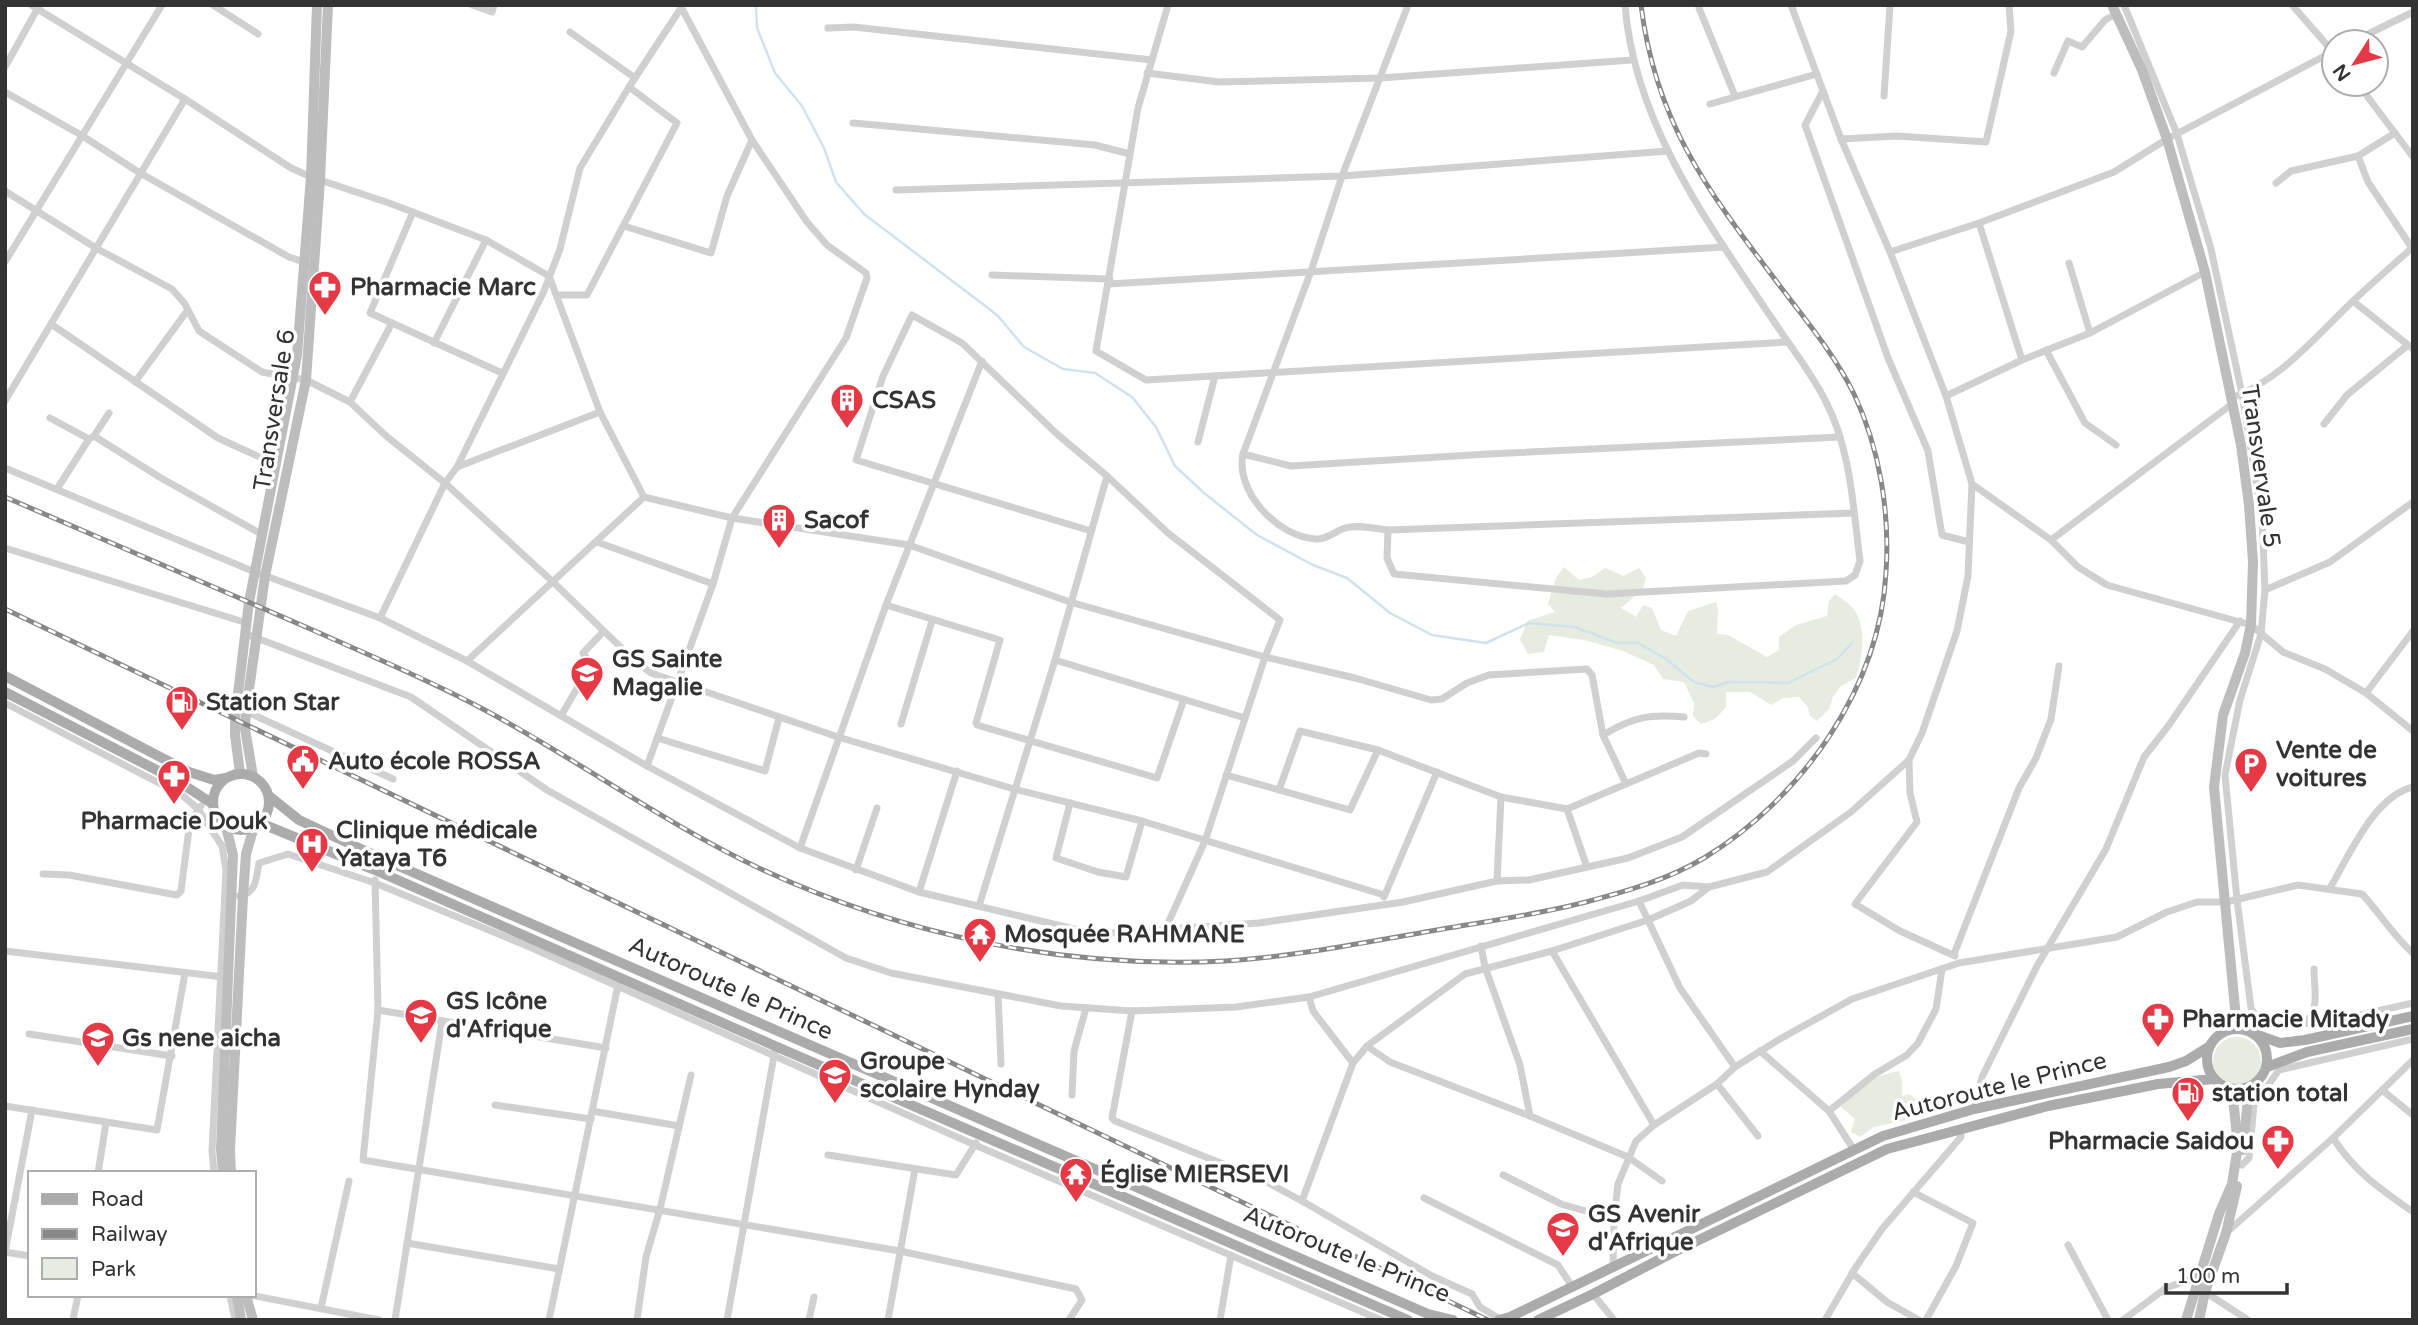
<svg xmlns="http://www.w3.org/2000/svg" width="2418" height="1325" font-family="'Varela Round',sans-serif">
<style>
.green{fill:#e6ecdf}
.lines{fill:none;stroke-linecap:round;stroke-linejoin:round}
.stream{stroke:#cfe2ee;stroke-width:2.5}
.minor{stroke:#d0d0d0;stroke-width:7}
.secondary{stroke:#bdbdbd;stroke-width:10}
.primary{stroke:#ababab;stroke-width:10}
.rail-casing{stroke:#888;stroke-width:5}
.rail{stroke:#fff;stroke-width:2.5;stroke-dasharray:8;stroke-linecap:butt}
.labels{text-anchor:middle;stroke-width:7;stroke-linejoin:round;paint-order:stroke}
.poi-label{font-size:24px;font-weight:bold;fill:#333;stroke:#fff;text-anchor:start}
.street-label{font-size:24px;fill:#333;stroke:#fff}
</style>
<rect width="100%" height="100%" fill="#fff"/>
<g class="green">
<path d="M1564,567l15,13 13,-3 13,-9 18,8 16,-8 7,10 -3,11 -22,19 15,9 7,-12 9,3 9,22 15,6 12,-25 28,-9 2,8 -1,24 11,1 39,22 12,-7v-13l17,-12 31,-9 2,-15 6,-7c6,4 13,9 18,14 15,20 9,49 3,70l-15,8 -8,11 -4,12 -12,12 -7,-5 -2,-9 -9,-10 -16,1 -12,7 -21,-13h-24v15l-11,12 -14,5 -8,-8 1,-13 -10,-21 -21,-3 -9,-14 -31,-14 -39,-11 -35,-5 -5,17 -16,2 -8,-14 7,-19 28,-9 -7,-8 8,-26z"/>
<circle cx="2237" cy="1061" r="24"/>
<path d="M1899,1071l3,9v16l7,-2 7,5 3,9 -12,12 -33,7 -14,10 -9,-5 4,-13 -14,-12c14,-19 36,-33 58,-36z"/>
</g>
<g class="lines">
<polyline class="stream" points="756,5 757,28 775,73 802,106 824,148 836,182 864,214 984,305 998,316 1024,347 1063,369 1095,373 1132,397 1156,427 1175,466 1204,493 1257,535 1313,565 1347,578 1390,613 1432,635 1486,643 1529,623 1575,627 1617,643 1638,643 1666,659 1694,682 1714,687 1728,682 1788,683 1837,659 1852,643"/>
<g class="minor">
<polyline points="31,5 185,99 291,168 311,177 389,203 486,240 549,276 600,412 644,497 732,518 909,545 1070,602 1265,657 1355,678 1431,700 1442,699 1467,683 1489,675 1587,669 1592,675 1603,735 1626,784"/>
<polyline points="213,5 258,34"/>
<polyline points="472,5 492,12 494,5"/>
<polyline points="1168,5 1138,108 1096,351 1146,380 1787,342"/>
<path d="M1408,5l-66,171 -31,95 -68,183c-8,38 35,83 73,85 11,1 19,-8 29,-11 12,-4 31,1 43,2l466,-17"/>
<polyline points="2124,5 2177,134 2211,249 2242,394 2262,517 2265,590 2261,634 2240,700 2225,775 2237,900 2251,1008 2257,1018 2267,1024 2324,1023 2413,1003"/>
<polyline points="2292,5 2334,53"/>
<polyline points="1699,8 1735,96"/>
<polyline points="828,28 854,27 1152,60"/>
<polyline points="570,32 635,78"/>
<polyline points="2352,42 2413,12"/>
<polyline points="5,67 39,6"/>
<polyline points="1147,73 1219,82 1380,78 1632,60"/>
<polyline points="2054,73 2068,41 2082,47 2105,20 2116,14"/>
<polyline points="2358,84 2413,157"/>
<polyline points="1823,91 1805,125 1888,358 1928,451 1942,535 1969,542"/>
<polyline points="5,92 81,135 140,173 289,257 304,262"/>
<polyline points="1884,96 1890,5"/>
<polyline points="1710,104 1817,74"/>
<polyline points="853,123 1095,145 1130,154"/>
<polyline points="2395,133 2358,156 2368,182 2412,248"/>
<polyline points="1841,139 1897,136 1986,142 2011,31 2009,5"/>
<polyline points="2276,183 2291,171 2358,156"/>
<polyline points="896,190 1342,176 1668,151"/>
<polyline points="5,191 96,248 172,289 185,304 199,331 262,372 306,380 350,402 385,435 445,483 552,581 634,660 651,673 838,737 1014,789 1142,821 1384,895"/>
<polyline points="413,212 370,313 502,373"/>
<polyline points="1979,223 2022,360"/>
<polyline points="624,226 711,253 727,196 752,140"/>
<polyline points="1890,252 1979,223 2114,172 2167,139 2334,51"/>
<polyline points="5,262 162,5"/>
<polyline points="2069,263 2090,333"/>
<polyline points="992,275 1110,279"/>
<polyline points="1109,284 1724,247"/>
<polyline points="558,295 587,295 677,123 629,87"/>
<polyline points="2353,301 2413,349"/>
<polyline points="51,324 218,438 277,465"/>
<polyline points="434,343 486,240"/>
<polyline points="2046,350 2085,423 2116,445"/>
<polyline points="135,382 187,311"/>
<polyline points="1946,396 2022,360 2090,333 2205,272"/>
<path d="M2231,398c49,-17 85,-62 122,-97 19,-18 40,-36 60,-54"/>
<polyline points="5,401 185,99"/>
<polyline points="350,402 392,323"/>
<polyline points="50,418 89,439"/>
<polyline points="2324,424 2347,395 2408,345"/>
<polyline points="94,436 161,478 263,535"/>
<polyline points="1198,442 1215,376"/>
<polyline points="1243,454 1291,466 1488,454 1840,437"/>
<polyline points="457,467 600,412"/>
<polyline points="5,468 255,572 380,618 467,661 647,766 800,848 919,892 1095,934 1259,923 1403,902 1497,881 1529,880 1628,858 1682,837 1793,761 1816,738"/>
<polyline points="1972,484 2051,540 2078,567 2107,585 2251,625 2283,652 2325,669 2366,693 2413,731"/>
<polyline points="57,489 89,439 94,436 109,413"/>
<path d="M1388,530l-1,28 7,16 213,20 239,-13 9,-6 5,-14c-7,-54 -9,-112 -35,-161 -14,-28 -35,-54 -52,-80 -64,-95 -139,-197 -148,-315"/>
<polyline points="1091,531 856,460 883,376 912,315 962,343 1057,434 1107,476 1168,533 1280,620 1265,657 1205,841 1165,930"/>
<polyline points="2051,540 2232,404"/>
<polyline points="597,542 713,584"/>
<polyline points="5,548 247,623"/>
<polyline points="2265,590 2330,562 2413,502"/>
<polyline points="886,605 1000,640 976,723 977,725 1157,778 1184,699"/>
<polyline points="380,618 445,483 457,467 544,291 560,249 580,168 629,87 681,8"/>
<polyline points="246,634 411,697 547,790 846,958 891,973 1061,1006 1132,1011 1236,1007 1309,997 1639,901 1683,885 1709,887 1767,872 1851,812 1909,760 1922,733 1957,631 1968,576 1972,484 1946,396 1890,252 1841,139 1791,5"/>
<polyline points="1055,660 1245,718"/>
<polyline points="467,661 644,497"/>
<polyline points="2366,693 2413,631"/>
<polyline points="5,703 182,795 198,809 222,846 226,870 212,1151 214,1173"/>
<polyline points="243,710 393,779"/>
<polyline points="561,716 591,664 583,653 603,632"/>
<polyline points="901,724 932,621"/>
<path d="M1603,735c30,-18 46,-21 81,-18"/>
<polyline points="657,738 765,771 779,718"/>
<polyline points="1909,760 1910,793 1917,822 1855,904 1900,931 1955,956"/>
<polyline points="647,766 713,584 732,518 846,338 867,278 866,273 827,245 807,222 752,140 680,5"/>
<polyline points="1226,775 1350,810 1378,750"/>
<polyline points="1279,790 1300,731 1378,750 1501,797 1497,881"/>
<polyline points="1501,797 1567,809 1699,753 1706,754"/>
<polyline points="1070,803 1056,858 1098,872 1126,877 1142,821"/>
<polyline points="1567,809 1587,867"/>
<polyline points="800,848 886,605 982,361"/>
<polyline points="856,870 877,808"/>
<polyline points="43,874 69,875 177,895 181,891 190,821 201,806"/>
<polyline points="375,880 378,1010 363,1160 900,1251 1076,1289 1082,1300 1069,1320"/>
<path d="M2330,888c19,-32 44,-92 83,-101"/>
<polyline points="919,892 957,771"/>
<path d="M239,896c18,-2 17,-19 20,-33l29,-9 87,29 150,62 450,200 406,175"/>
<polyline points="1384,897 1437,772"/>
<polyline points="1639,901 1680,988 1735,1067"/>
<polyline points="979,906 1055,660 1107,476"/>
<polyline points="1481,946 1485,967 1520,1065 1530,1116"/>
<polyline points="5,951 223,977"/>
<polyline points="1552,951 1654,1125"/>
<polyline points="1954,954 2019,788 2036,758 2051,719 2059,666"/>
<polyline points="998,994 1001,1064"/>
<polyline points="1309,997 1313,1011 1353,1063"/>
<polyline points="378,1010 606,1048"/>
<polyline points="1132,1011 1112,1118 1115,1121 1261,1179 1302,1201"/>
<path d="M2306,1023c14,-18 8,-32 8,-54"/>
<polyline points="29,1034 172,1056"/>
<polyline points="1367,1046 1390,1062 1530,1116 1628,1157 1662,1181"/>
<polyline points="1760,1051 1829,1111 1854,1150"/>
<polyline points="1717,1084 1758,1136"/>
<polyline points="2382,1090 2413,1115"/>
<polyline points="1072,1095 1074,1051 1086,1008"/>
<polyline points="495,1105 591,1119"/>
<polyline points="5,1106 157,1130 185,973"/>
<polyline points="1974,1109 1982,1077 2037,966 2106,849 2144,757 2169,725 2240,621"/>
<polyline points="592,1111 679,1126"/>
<polyline points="1829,1111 1875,1074 1907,1055 1918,1043 1936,1009 1942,969"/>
<path d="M2333,1138c22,34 47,51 80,74"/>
<polyline points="828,1155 956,1175 976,1143"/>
<polyline points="2242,1165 2249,1158 2254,1105 2279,1070 2413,1039"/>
<polyline points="98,1173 106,1123"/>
<polyline points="1503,1175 1561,1204 1614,1219"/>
<polyline points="1913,1192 1973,1223 1956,1266 1926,1320"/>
<polyline points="1424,1198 1558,1265 1573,1288"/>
<polyline points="2226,1233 2333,1138 2413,1060"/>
<polyline points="407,1243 559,1269"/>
<polyline points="2068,1245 2108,1320"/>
<polyline points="5,1252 32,1110"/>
<polyline points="5,1252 30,1256"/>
<path d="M1613,1268l1,-49 4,-35 18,-43 18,-16 63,-41 18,-17 45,-28 72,-40 107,-36 158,-26 50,-25 30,-10h29l72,-17 64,9c18,19 31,42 51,59"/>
<polyline points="1852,1273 1887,1302 1919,1320"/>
<polyline points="2205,1292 2248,1320"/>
<polyline points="1593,1294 1614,1320"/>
<polyline points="230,1295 235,1320"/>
<polyline points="250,1295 379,1320"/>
<polyline points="321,1308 349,1181"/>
<polyline points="1500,1319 1480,1307 1472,1294 1432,1276 1302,1201 1353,1063 1367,1046 1465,974 1552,951 1648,920 1691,901 1709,887"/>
<polyline points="73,1320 78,1295"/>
<polyline points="395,1320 442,1022"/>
<polyline points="549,1320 618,985"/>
<polyline points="637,1320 646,1257 660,1209 691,1075"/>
<polyline points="727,1320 775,1050"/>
<polyline points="809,1320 814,1297"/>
<polyline points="888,1320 915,1169"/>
<polyline points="1220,1320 1231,1255"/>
<polyline points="1825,1320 1856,1267 1882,1229 1961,1137 1961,1130"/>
<polyline points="2123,1320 2166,1288 2200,1276"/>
</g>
<g class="secondary">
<polyline points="2112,5 2142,70 2167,139 2205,272 2241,445 2249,505 2253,562 2251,625 2245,653 2223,715 2214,787 2237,1029"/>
<polyline points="240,773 235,735 235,719 249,602 297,355 311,177 317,5"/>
<polyline points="253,776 245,729 246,711 265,576 306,380 320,180 328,5"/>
<polyline points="2243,1150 2249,1087"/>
<polyline points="223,1173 221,1149 233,855 226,827"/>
<polyline points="231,1173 230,1150 243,896 246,854 254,827"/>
<polyline points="237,1295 241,1320"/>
<polyline points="246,1295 253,1320"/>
<polyline points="2186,1320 2219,1214 2232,1184 2238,1146 2232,1089"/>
<polyline points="2199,1320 2205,1292 2226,1233 2237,1186"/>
</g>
<g class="primary">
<polyline points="5,676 189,772 214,780 226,778"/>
<polyline points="5,692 176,780 213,804"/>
<circle cx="241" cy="802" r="28"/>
<polyline points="269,796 299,820 378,857 1428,1314 1453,1320"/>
<polyline points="260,823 375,870 775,1046 1408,1320"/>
<circle cx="2237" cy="1059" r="30"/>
<polyline points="2255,1034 2280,1043 2305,1040 2413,1016"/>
<polyline points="2267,1067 2307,1052 2413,1029"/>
<polyline points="1499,1320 1510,1317 1883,1136 1974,1109 2169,1067 2186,1061 2210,1046"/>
<polyline points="1538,1320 1593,1294 1672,1253 1887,1149 2048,1106 2158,1084 2214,1079"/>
</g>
<defs>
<g id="rail">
<path d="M5,497c104,45 207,89 310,134 56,25 112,48 166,77 95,50 182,115 280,161 144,67 306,100 464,92 66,-4 131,-17 195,-28 55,-10 112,-17 166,-31 41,-11 81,-22 118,-44 97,-59 176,-170 182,-286 4,-59 -6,-123 -32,-178 -18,-37 -46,-71 -71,-104 -71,-94 -127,-163 -142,-285"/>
<polyline points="5,609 1488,1320"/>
</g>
</defs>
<use href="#rail" class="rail-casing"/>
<use href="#rail" class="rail"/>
</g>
<defs>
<symbol id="pharmacy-pin" viewBox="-11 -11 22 30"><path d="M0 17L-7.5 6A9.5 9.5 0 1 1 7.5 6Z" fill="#e63946" stroke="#fff"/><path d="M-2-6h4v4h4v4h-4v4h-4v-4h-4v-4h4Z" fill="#fff"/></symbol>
<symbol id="building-pin" viewBox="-11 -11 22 30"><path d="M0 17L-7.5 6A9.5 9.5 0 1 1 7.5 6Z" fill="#e63946" stroke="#fff"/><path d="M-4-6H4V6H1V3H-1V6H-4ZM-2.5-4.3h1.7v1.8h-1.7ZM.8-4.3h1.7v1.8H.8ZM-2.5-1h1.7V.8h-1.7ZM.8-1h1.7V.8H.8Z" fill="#fff"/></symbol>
<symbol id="school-pin" viewBox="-11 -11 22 30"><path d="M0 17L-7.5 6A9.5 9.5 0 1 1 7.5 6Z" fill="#e63946" stroke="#fff"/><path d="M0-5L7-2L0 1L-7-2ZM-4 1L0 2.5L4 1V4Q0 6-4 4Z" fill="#fff"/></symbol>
<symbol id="fuel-pin" viewBox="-11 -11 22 30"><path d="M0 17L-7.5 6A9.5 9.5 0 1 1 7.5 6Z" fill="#e63946" stroke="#fff"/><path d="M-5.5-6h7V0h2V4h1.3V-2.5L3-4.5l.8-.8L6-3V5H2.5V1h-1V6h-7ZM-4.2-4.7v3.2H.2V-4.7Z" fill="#fff"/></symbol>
<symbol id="civic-pin" viewBox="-11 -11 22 30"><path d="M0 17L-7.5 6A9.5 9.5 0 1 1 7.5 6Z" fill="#e63946" stroke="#fff"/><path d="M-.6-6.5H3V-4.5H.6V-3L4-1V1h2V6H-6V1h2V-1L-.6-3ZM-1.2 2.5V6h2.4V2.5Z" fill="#fff"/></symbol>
<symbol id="parking-pin" viewBox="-11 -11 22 30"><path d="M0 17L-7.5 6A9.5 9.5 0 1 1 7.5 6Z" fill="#e63946" stroke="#fff"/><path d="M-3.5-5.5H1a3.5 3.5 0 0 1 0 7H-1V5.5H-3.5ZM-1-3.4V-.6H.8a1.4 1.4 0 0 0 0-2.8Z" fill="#fff"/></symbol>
<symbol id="hospital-pin" viewBox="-11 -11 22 30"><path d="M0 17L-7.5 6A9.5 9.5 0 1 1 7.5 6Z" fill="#e63946" stroke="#fff"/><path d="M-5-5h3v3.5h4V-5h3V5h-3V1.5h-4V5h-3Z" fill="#fff"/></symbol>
<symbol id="temple-pin" viewBox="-11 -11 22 30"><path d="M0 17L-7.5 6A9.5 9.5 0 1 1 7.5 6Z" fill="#e63946" stroke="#fff"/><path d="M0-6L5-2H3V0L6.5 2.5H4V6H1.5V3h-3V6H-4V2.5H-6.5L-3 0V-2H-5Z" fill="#fff"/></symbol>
</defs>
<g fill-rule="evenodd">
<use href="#pharmacy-pin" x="306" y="268" width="38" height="52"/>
<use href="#building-pin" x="828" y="381" width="38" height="52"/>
<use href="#building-pin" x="760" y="501" width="38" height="52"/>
<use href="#school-pin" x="568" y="654" width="38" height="52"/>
<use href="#fuel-pin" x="163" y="683" width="38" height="52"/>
<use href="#civic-pin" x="284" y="742" width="38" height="52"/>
<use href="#parking-pin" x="2232" y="745" width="38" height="52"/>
<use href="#pharmacy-pin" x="155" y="757" width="38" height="52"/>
<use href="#hospital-pin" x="293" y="825" width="38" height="52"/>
<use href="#temple-pin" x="961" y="915" width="38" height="52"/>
<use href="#school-pin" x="402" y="996" width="38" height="52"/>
<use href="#pharmacy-pin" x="2139" y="1000" width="38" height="52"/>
<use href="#school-pin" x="79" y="1019" width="38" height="52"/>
<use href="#school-pin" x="816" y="1056" width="38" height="52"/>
<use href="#fuel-pin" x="2169" y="1074" width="38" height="52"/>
<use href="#pharmacy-pin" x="2259" y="1122" width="38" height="52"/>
<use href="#temple-pin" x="1057" y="1155" width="38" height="52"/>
<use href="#school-pin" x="1544" y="1209" width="38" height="52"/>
</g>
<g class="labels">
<g class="poi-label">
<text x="350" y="295">Pharmacie Marc</text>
<text x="872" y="408">CSAS</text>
<text x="804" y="528">Sacof</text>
<text x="612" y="667">GS Sainte<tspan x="612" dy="28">Magalie</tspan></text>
<text x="206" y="710">Station Star</text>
<text x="2276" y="758">Vente de<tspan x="2276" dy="28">voitures</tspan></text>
<text x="328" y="769">Auto école ROSSA</text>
<text x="174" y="829" text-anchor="middle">Pharmacie Douk</text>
<text x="336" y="838">Clinique médicale<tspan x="336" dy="28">Yataya T6</tspan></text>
<text x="1004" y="942">Mosquée RAHMANE</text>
<text x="446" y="1009">GS Icône<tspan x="446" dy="28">d'Afrique</tspan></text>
<text x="2182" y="1027">Pharmacie Mitady</text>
<text x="122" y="1046">Gs nene aicha</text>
<text x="860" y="1069">Groupe<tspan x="860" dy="28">scolaire Hynday</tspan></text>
<text x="2212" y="1101">station total</text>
<text x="2254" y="1149" text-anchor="end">Pharmacie Saidou</text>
<text x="1100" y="1182">Église MIERSEVI</text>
<text x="1588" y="1222">GS Avenir<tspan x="1588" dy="28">d'Afrique</tspan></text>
</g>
<g class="street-label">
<text transform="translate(274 410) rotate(-81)" y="8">Transversale 6</text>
<text transform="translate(2261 466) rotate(82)" y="8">Transvervale 5</text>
<text transform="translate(731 988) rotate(24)" y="8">Autoroute le Prince</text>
<text transform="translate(1999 1086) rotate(-14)" y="8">Autoroute le Prince</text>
<text transform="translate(1347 1254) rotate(22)" y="8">Autoroute le Prince</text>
</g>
</g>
<rect width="2418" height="1325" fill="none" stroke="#333333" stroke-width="14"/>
<rect x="28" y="1171" width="228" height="126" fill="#ffffff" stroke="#adadad" stroke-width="2"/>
<rect x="42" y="1194" width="35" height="10" fill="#ababab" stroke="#adadad" stroke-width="2"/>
<text x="91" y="1206" font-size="21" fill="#333333">Road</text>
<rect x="42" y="1229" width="35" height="10" fill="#888888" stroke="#adadad" stroke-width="2"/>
<text x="91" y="1241" font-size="21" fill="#333333">Railway</text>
<rect x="42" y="1258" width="35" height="21" fill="#e6ecdf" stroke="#adadad" stroke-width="2"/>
<text x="91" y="1276" font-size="21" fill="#333333">Park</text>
<g transform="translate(2355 63) rotate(234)"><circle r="33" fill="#ffffff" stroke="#adadad" stroke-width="2"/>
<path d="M0-5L12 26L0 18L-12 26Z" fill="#e63946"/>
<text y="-10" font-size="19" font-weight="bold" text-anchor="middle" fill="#333333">N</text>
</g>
<path d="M2166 1283v10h121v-10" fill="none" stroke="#333333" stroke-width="3.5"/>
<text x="2176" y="1283" font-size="21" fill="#333333" stroke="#ffffff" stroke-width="5" paint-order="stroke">100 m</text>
</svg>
